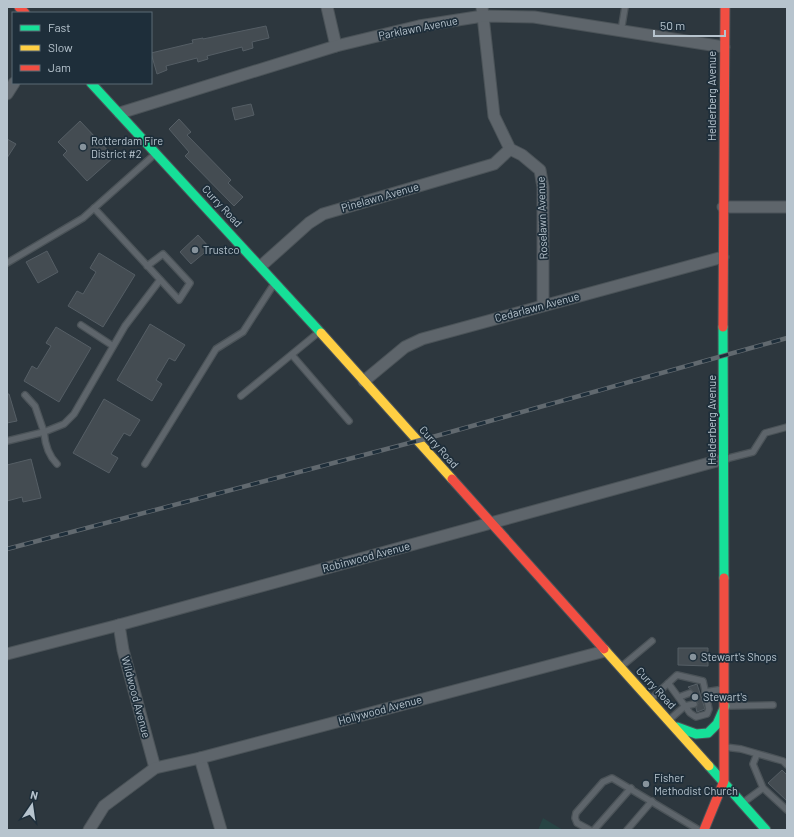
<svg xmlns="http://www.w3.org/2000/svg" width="794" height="837" font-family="Barlow,sans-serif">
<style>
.green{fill:#284444}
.building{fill:#444c52;stroke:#555e65}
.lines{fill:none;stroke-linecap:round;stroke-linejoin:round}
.lane-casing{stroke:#4b5358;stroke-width:8}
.street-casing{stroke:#4b5358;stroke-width:13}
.fast-casing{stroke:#4b5358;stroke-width:11}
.slow-casing{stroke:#4b5358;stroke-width:11}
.jam-casing{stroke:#4b5358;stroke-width:11}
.lane{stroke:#5e656b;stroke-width:5.5}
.street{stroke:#5e656b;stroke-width:11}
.fast{stroke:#16e098;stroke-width:9}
.slow{stroke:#ffcf43;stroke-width:9}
.jam{stroke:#f24e42;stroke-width:9}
.rail-casing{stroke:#61696f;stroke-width:4.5}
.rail{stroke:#1e2e3a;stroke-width:3;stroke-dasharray:9;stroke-linecap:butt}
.poi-dot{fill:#87939c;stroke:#1e2e3a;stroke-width:1.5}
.labels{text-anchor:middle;stroke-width:3.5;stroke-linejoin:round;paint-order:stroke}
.street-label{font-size:11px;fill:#b7c4ce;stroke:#1e2e3a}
.poi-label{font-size:11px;fill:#b7c4ce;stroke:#1e2e3a;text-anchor:start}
</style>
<rect width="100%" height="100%" fill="#2d373e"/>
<polygon class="green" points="543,818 563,830 538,830"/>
<g class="building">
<polygon points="266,26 269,38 252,42 253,48 243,51 242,47 207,56 208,59 198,62 197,58 166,66 167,70 157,74 151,53 193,43 192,40 203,38 203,39"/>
<polygon points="251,104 254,115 235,120 232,108"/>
<polygon points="179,119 191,132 187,135 231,180 228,183 243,197 234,206 185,156 189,152 169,129"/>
<polygon points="80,121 114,157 87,181 63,155 67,151 58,142"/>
<polygon points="7,139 16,144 7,158"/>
<polygon points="198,235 210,248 191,264 180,252"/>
<polygon points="47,251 58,272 38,283 26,262"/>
<polygon points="99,253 135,275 103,327 68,306 77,291 83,294 96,272 90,268"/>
<polygon points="150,324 185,345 175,361 169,358 156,380 162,384 152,401 117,380"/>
<polygon points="56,327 91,348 59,402 24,381 32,366 37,369 51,346 46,343"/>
<polygon points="7,394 9,394 17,421 7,423"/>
<polygon points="104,399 140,420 130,436 124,433 111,454 118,458 109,473 73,453"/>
<polygon points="31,459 41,498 23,502 22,497 7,501 7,465"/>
<polygon points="678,648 708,648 708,666 678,665"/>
<polygon points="697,684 705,709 697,712 696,708 698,703 693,700 692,697 694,692 688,687"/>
<polygon points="782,770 787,775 787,801 768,783"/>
</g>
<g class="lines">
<defs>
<g id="lane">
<polyline points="621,31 625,7"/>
<polyline points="94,208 179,300 190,283 163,254 147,266"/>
<polyline points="7,263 83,218 154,155"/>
<polyline points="81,325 113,346"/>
<polyline points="292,355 349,421"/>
<polyline points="25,395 35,406 44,432 64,424 74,414 125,326 160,280"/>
<polyline points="241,396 319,332"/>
<path d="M7,441l37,-9c1,12 4,23 13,32"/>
<polyline points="725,459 753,452 765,433 787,427"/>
<polyline points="145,464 216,349 243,332 274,284"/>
<polyline points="622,666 652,641"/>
<polyline points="705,692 724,689"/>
<polyline points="679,697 690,693"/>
<polyline points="652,698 677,675 703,681 709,709 707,714 696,717 690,713 668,683"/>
<polyline points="727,706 773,705"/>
<polyline points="669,720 685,706 694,704"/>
<polyline points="725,747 741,749 783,761 787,765"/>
<polyline points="757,754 753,764 763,788 787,810"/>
<polyline points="744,802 763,788"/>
<polyline points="590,830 577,823 575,818 576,813 603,782 612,778 699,830"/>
<polyline points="594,830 631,788"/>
<polyline points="627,830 652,801"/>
</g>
<g id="street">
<polyline points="327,7 336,46"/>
<polyline points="482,7 494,116 510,149 522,155 540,170 543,187 543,305"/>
<polyline points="7,94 14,83"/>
<polyline points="120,113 336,46 419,26 483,16 534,17 724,47"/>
<polyline points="723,207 787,207"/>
<polyline points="261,266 309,223 323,214 494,164 510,149"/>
<polyline points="364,381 405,347 422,339 723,257"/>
<polyline points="119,625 123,650 155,768"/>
<polyline points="7,654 119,625 724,459"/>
<polyline points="200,758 221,830"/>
<polyline points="89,830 104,806 155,768 200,758 605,651"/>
</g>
<g id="fast">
<polyline points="91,83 321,333"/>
<polyline points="723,327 724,578"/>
<polyline points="677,727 696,734 708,733 717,724 725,706"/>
<polyline points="709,766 766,830"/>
</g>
<g id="slow">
<polyline points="321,333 452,479"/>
<polyline points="604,649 709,766"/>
</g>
<g id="jam">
<polyline points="19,7 25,13"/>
<polyline points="723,327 725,7"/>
<polyline points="452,479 604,649"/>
<polyline points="704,830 724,781 724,578"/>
</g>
</defs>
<use href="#lane" class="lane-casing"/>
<use href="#street" class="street-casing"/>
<use href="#fast" class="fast-casing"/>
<use href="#slow" class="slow-casing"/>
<use href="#jam" class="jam-casing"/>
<use href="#lane" class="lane"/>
<use href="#street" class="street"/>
<use href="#fast" class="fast"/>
<use href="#slow" class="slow"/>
<use href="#jam" class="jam"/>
<defs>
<polyline id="rail" points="7,549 436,436 787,338"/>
</defs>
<use href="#rail" class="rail-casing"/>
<use href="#rail" class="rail"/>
</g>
<g class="poi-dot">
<circle cx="83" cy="147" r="4"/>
<circle cx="195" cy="250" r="4"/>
<circle cx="693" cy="657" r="4"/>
<circle cx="695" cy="697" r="4"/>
<circle cx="646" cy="784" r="4"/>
</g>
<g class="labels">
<g class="street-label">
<text transform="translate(418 28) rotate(-11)" y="4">Parklawn Avenue</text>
<text transform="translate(712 96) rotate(-90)" y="4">Helderberg Avenue</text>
<text transform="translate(380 197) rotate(-16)" y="4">Pinelawn Avenue</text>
<text transform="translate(222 206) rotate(47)" y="4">Curry Road</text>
<text transform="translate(542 218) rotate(-92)" y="4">Roselawn Avenue</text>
<text transform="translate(537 307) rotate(-15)" y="4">Cedarlawn Avenue</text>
<text transform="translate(712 420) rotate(-90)" y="4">Helderberg Avenue</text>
<text transform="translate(439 447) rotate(48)" y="4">Curry Road</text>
<text transform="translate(366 557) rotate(-15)" y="4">Robinwood Avenue</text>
<text transform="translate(656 688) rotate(47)" y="4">Curry Road</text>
<text transform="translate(136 697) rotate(75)" y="4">Wildwood Avenue</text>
<text transform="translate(380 710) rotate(-15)" y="4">Hollywood Avenue</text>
</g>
<g class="poi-label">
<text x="91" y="145">Rotterdam Fire<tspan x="91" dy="13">District #2</tspan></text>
<text x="203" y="254">Trustco</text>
<text x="701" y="661">Stewart's Shops</text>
<text x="703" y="701">Stewart's</text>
<text x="654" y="782">Fisher<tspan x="654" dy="13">Methodist Church</tspan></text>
</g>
</g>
<rect width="794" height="837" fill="none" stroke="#b7c4ce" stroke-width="16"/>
<rect x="12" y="12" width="140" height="72" fill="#1e2e3a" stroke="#5b6a75"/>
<rect x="20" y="25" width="20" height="6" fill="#16e098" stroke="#5b6a75"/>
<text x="48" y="32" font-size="12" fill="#b7c4ce">Fast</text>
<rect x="20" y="45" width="20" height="6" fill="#ffcf43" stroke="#5b6a75"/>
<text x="48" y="52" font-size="12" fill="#b7c4ce">Slow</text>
<rect x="20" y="65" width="20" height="6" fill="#f24e42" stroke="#5b6a75"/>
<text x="48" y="72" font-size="12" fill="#b7c4ce">Jam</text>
<g transform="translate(32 805) rotate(13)" stroke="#1e2e3a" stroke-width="3" paint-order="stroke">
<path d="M0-3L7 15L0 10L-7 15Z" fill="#b7c4ce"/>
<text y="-6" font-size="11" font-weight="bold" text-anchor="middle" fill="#b7c4ce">N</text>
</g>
<path d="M654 30v6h71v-6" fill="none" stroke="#b7c4ce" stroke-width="2"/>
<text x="660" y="30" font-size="12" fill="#b7c4ce" stroke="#1e2e3a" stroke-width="3" paint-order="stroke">50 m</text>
</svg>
